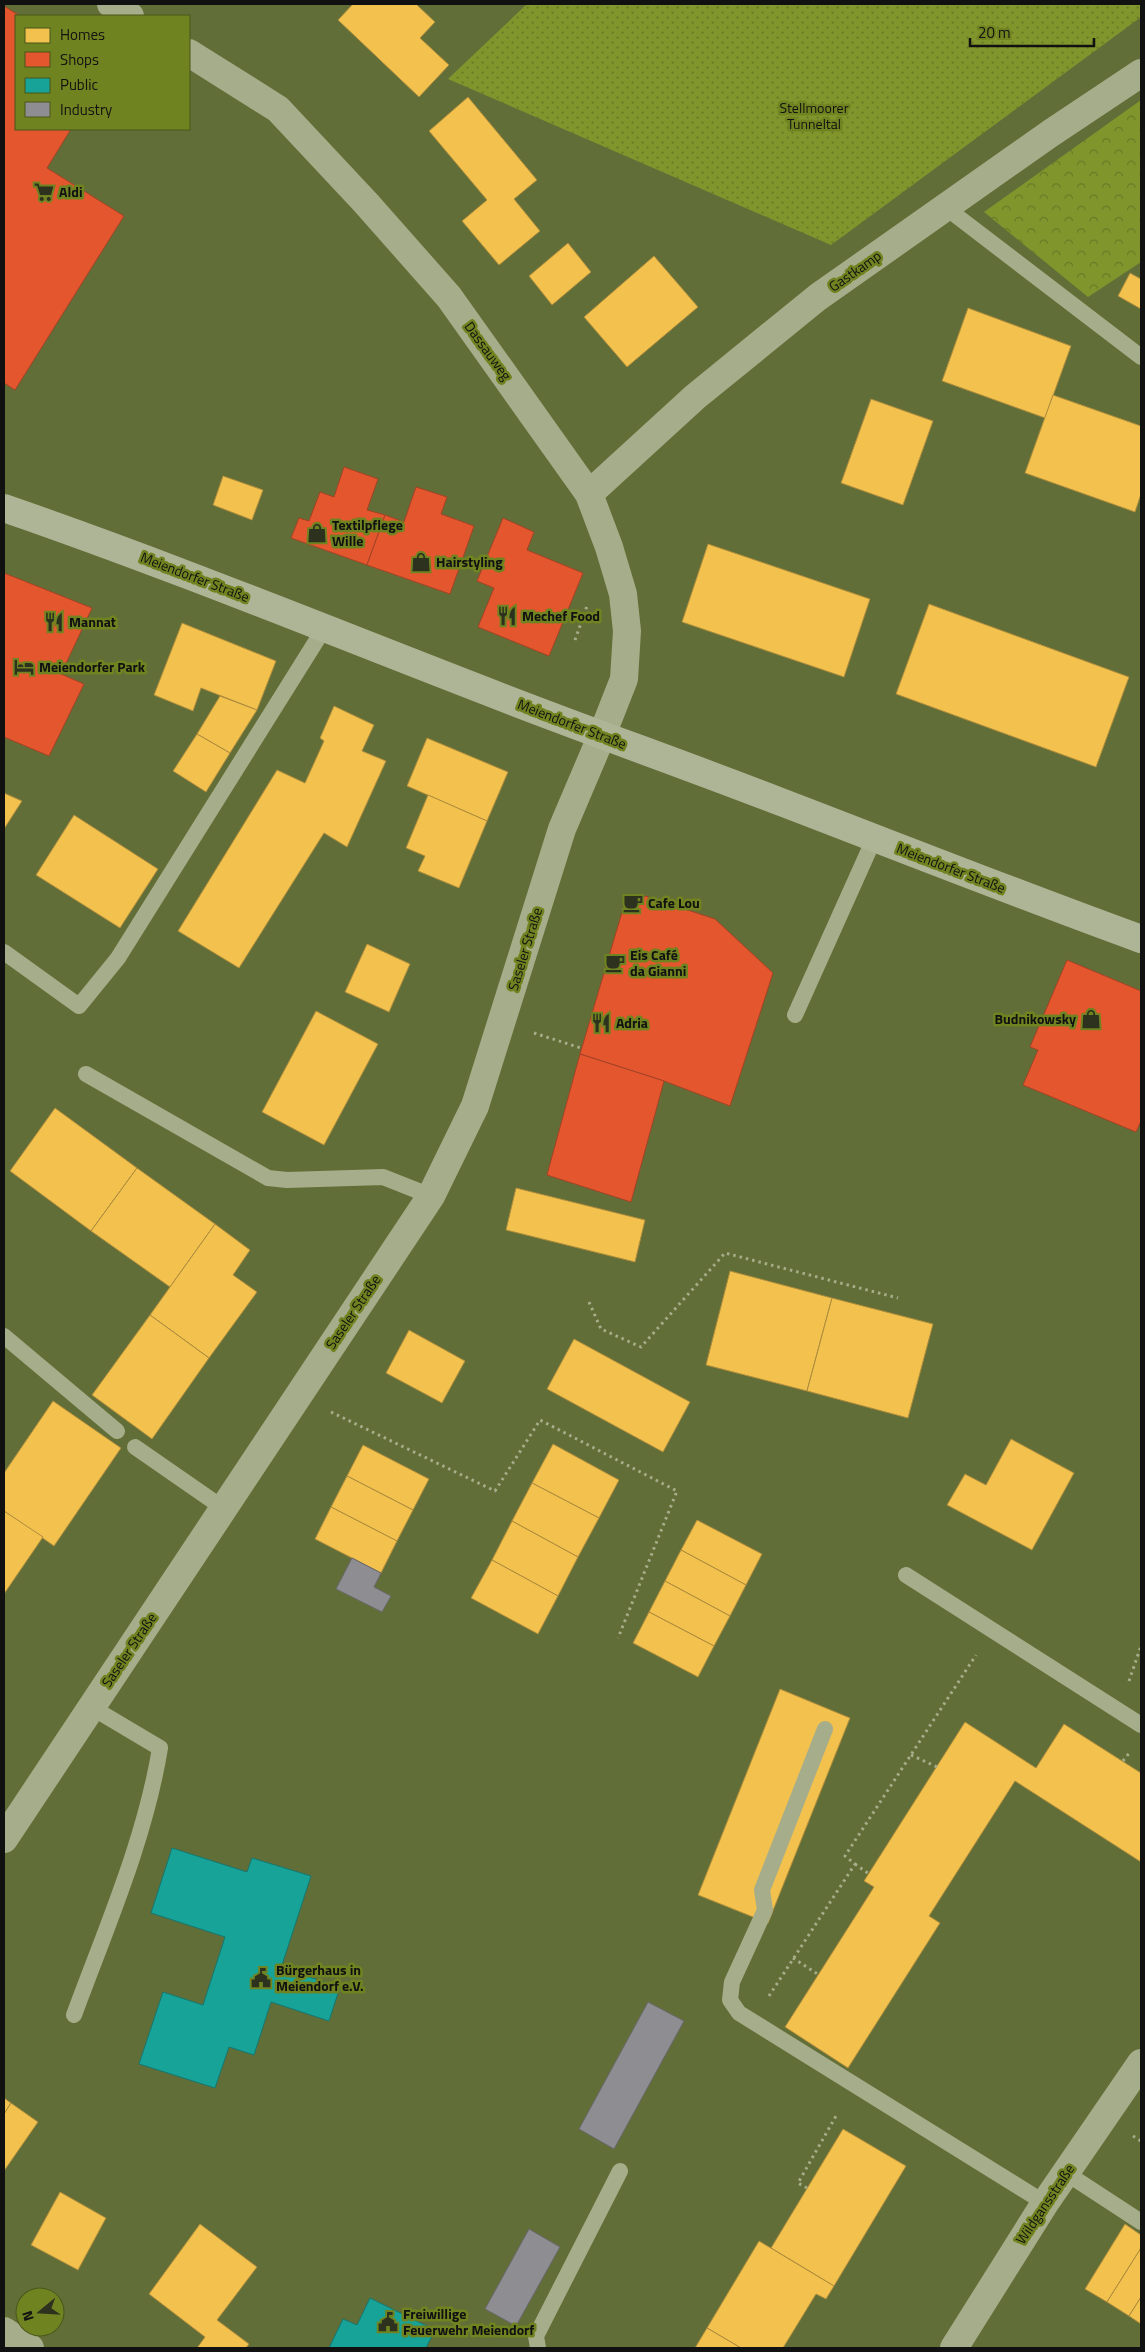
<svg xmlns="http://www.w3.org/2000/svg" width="1145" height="2352" font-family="'Titillium Web',sans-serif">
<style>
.forest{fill:url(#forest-crowns)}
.park{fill:url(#park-dots)}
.homes{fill:#f2c14e;stroke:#ae8c3c}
.shops{fill:#e4572e;stroke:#a54225}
.public{fill:#17a398;stroke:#157770}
.industry{fill:#8d8d92;stroke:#68686b}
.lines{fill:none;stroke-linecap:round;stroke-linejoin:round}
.path{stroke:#a6ad8a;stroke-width:3;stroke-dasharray:2.5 4;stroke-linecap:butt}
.service{stroke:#a6ad8a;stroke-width:16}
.minor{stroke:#a6ad8a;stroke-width:28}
.tertiary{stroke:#a6ad8a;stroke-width:28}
.primary{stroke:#aeb597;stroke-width:28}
.labels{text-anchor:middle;stroke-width:5;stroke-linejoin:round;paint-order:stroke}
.park-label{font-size:14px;fill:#111;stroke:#6f8421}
.poi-label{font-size:14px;font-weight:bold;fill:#111;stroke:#6f8421;text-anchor:start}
.street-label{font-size:14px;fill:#111;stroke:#6f8421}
</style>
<defs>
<pattern id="forest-crowns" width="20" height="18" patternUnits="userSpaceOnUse" patternTransform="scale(1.25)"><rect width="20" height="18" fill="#80962d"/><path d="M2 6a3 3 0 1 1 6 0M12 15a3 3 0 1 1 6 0" fill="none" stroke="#677925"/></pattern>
<pattern id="park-dots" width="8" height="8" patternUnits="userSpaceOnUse" patternTransform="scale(1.25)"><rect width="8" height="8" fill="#80962d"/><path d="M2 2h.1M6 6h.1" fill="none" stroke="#677925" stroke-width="1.8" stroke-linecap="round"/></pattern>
</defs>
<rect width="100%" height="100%" fill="#626e37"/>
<polygon class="forest" points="1141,100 1141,262 1088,297 984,212"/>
<polygon class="park" points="527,4 1141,4 1141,17 831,245 448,79"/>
<g class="homes">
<polygon points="353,4 416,4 435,22 420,38 449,65 419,97 338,20"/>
<polygon points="468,97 537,180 514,199 540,231 499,265 462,221 487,200 429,131"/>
<polygon points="568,243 591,272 552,305 529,276"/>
<polygon points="654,256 698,307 627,367 584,317"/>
<polygon points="1130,273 1141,279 1141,309 1118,296"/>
<polygon points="968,308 1071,346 1045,418 942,381"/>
<polygon points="1053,395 1141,426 1141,494 1135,512 1025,473"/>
<polygon points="871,399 933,421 903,505 841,483"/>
<polygon points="223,476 263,490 252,520 213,505"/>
<polygon points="708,544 870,599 844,677 682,622"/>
<polygon points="929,604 1129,677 1096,767 896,694"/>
<polygon points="182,623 276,661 257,710 201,688 193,711 154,695"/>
<polygon points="220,696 257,710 230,753 197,734"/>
<polygon points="334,706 374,725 362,751 386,761 347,847 324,833 239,968 178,931 277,770 305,783 324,741 320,738"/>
<polygon points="197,734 230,753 206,792 173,771"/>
<polygon points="427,738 508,772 487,821 407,786"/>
<polygon points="4,793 22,801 4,829"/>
<polygon points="428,795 487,821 459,888 418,871 425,856 406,848"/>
<polygon points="74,815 158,869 120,928 36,875"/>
<polygon points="367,944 410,964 389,1012 345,992"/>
<polygon points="316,1011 378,1044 324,1145 262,1112"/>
<polygon points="55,1108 137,1168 91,1231 10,1171"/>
<polygon points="137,1168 215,1224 170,1287 91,1231"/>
<polygon points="516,1188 645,1220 635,1262 506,1230"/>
<polygon points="215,1224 250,1250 233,1275 257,1292 209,1358 150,1315"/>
<polygon points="730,1271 832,1298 807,1391 706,1365"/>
<polygon points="832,1298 933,1324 908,1418 807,1391"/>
<polygon points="150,1315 209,1358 152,1439 92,1395"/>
<polygon points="409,1330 465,1361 442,1403 386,1373"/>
<polygon points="574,1339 690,1402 663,1452 547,1389"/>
<polygon points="53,1401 121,1448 54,1546 4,1511 4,1473"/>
<polygon points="1011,1439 1074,1473 1032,1550 947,1505 965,1474 986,1485"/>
<polygon points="553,1444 619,1480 599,1518 532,1483"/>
<polygon points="363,1445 429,1479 413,1510 347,1476"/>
<polygon points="347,1476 413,1510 397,1541 331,1507"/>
<polygon points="532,1483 599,1518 578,1557 512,1521"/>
<polygon points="331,1507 397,1541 381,1573 315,1539"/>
<polygon points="4,1511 43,1537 4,1594"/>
<polygon points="697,1520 762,1554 746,1585 681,1550"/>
<polygon points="512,1521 578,1557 558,1596 492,1560"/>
<polygon points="681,1550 746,1585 730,1616 665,1581"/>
<polygon points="492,1560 558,1596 538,1634 471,1598"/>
<polygon points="665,1581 730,1616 714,1646 649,1612"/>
<polygon points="649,1612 714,1646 698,1677 633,1643"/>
<polygon points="780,1689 850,1718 768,1923 698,1895"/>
<polygon points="965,1722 1036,1768 1064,1724 1141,1773 1141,1862 1015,1781 929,1916 940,1923 848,2068 785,2027 874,1887 864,1881"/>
<polygon points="4,2098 11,2103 4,2114"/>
<polygon points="11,2103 38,2122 4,2171 4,2114"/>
<polygon points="843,2129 906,2166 834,2286 771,2248"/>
<polygon points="60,2192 106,2218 78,2270 31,2245"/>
<polygon points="200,2224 257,2267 217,2320 249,2344 246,2348 197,2348 205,2337 149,2294"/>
<polygon points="1125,2224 1141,2235 1141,2248 1107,2302 1085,2289"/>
<polygon points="759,2241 834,2286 826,2299 816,2294 783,2348 741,2348 707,2328"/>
<polygon points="1141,2248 1141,2297 1129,2316 1107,2302"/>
<polygon points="1141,2297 1141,2324 1129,2316"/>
<polygon points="707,2328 741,2348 695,2348"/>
</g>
<g class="shops">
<polygon points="4,6 20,16 16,16 16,129 71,129 47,168 124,216 15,390 4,383"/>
<polygon points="344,467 378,479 367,510 385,515 367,565 291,538 299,518 309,521 320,492 334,497"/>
<polygon points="416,487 447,497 441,514 474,526 450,594 367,565 385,515 404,522"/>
<polygon points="503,518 534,532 527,550 583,573 549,656 478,627 494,588 477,581"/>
<polygon points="4,573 92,608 61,674 84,684 49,756 4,737"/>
<polygon points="645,896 715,919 773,973 730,1106 664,1081 580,1054 623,909"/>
<polygon points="1067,960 1141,991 1141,1121 1136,1132 1023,1085 1038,1050 1030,1047"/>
<polygon points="580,1054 664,1081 631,1202 547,1175"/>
</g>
<g class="public">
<polygon points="172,1848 247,1872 252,1858 311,1876 281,1968 340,1987 329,2021 271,2002 254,2055 229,2047 215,2088 139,2064 163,1992 203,2005 225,1937 151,1913"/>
<polygon points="370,2298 435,2330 426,2348 329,2348 343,2319 357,2325"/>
</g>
<g class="industry">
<polygon points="352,1558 381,1573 374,1587 391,1596 382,1612 336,1589"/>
<polygon points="648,2002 684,2021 614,2149 579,2129"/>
<polygon points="529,2229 560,2247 516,2326 485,2309"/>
</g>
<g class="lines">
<g class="path">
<polyline points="575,640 587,606"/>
<polyline points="534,1033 581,1048"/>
<polyline points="589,1302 601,1329 641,1347 725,1253 898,1298"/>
<polyline points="331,1412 495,1491 540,1420 677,1491 618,1638"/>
<polyline points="1129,1681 1141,1646"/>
<polyline points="911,1755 937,1767"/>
<polyline points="1123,1761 1130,1752"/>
<polyline points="855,1864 869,1874"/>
<polyline points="793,1958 819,1975"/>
<polyline points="769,1996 855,1864 845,1856 976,1655"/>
<polyline points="1133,2136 1141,2141"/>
<polyline points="807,2188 798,2183 836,2116"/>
</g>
<g class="service">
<polyline points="945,207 1141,357"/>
<polyline points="4,952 79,1006 118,958 325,627"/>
<polyline points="795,1015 874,839"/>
<polyline points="86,1074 268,1178 287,1180 383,1177 431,1196"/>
<polyline points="4,1336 117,1431"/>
<polyline points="135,1447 223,1508"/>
<polyline points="906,1575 1141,1725"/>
<polyline points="825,1729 762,1890 765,1910 732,1982 730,2000 739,2013 1045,2203"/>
<path d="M74,2015c32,-87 71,-175 86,-267l-69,-41"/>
<polyline points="1066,2173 1141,2222"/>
<polyline points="538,2348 536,2336 620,2171"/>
</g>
<g class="minor">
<polyline points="111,4 130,16"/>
<polyline points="189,53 278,109 366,203 449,297 589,494 609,547 623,594 627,631 624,679 602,735"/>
<polyline points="589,494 695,397 818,297 1051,133 1141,73"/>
<polyline points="4,2331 30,2348"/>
<polyline points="954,2348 1045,2203 1141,2063"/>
</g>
<polyline class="tertiary" points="4,1839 431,1196 475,1106 562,829 602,735"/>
<path class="primary" d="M4,508c168,58 331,125 497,189 93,36 187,69 280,105 120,46 239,93 360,137"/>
</g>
<defs>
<symbol id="supermarket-bare" viewBox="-9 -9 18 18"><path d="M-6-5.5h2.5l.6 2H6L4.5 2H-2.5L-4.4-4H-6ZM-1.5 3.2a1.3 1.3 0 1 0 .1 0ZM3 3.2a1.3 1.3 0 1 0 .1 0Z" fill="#2d321e" stroke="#6f8421" stroke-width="2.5" paint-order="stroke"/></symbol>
<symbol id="shop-bare" viewBox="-9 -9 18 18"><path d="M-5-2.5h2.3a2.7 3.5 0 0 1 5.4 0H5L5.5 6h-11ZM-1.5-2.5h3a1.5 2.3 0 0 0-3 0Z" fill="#2d321e" stroke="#6f8421" stroke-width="2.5" paint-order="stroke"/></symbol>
<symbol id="restaurant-bare" viewBox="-9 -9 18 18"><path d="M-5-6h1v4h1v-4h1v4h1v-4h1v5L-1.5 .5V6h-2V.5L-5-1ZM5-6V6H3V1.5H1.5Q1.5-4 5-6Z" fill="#2d321e" stroke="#6f8421" stroke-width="2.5" paint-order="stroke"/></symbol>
<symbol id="hotel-bare" viewBox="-9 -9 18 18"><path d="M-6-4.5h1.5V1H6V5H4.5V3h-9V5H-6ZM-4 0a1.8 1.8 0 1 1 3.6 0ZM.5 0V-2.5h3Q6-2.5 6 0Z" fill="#2d321e" stroke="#6f8421" stroke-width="2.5" paint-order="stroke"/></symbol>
<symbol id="cafe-bare" viewBox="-9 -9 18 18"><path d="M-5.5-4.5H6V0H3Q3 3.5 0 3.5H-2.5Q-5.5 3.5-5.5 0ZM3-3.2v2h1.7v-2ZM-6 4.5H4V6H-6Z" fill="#2d321e" stroke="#6f8421" stroke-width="2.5" paint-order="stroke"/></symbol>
<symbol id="civic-bare" viewBox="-9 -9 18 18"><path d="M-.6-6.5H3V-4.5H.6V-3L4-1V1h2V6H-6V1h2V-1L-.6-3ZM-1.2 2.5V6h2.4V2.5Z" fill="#2d321e" stroke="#6f8421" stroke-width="2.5" paint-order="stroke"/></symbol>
</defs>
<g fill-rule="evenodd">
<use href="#supermarket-bare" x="30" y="178" width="28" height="28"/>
<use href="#shop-bare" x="303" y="519" width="28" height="28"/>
<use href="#shop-bare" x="407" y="548" width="28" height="28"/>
<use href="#restaurant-bare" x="493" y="602" width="28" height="28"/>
<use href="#restaurant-bare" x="40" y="608" width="28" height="28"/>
<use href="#hotel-bare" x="10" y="653" width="28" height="28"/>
<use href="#cafe-bare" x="619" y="889" width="28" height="28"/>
<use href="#cafe-bare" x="601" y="949" width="28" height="28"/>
<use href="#shop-bare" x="1077" y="1005" width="28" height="28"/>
<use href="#restaurant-bare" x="587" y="1009" width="28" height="28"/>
<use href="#civic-bare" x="247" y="1964" width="28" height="28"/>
<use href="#civic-bare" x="374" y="2308" width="28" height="28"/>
</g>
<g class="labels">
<g class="park-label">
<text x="814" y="113">Stellmoorer<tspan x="814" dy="16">Tunneltal</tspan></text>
</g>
<g class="poi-label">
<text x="59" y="197">Aldi</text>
<text x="332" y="530">Textilpflege<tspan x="332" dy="16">Wille</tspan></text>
<text x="436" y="567">Hairstyling</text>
<text x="522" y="621">Mechef Food</text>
<text x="69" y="627">Mannat</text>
<text x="39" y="672">Meiendorfer Park</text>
<text x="648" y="908">Cafe Lou</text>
<text x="630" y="960">Eis Café<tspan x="630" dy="16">da Gianni</tspan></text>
<text x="1076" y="1024" text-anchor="end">Budnikowsky</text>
<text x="616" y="1028">Adria</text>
<text x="276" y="1975">Bürgerhaus in<tspan x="276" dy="16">Meiendorf e.V.</tspan></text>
<text x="403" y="2319">Freiwillige<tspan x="403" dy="16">Feuerwehr Meiendorf</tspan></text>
</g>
<g class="street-label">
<text transform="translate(855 271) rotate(-35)" y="5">Gastkamp</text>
<text transform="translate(488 351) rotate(54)" y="5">Dassauweg</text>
<text transform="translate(195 577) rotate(21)" y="5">Meiendorfer Straße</text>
<text transform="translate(572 724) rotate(21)" y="5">Meiendorfer Straße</text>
<text transform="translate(951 868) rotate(21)" y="5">Meiendorfer Straße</text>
<text transform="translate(525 949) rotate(-73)" y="5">Saseler Straße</text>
<text transform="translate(353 1312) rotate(-56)" y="5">Saseler Straße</text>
<text transform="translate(129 1650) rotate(-56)" y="5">Saseler Straße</text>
<text transform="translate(1045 2204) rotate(-56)" y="5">Wildgansstraße</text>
</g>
</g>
<rect width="1145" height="2352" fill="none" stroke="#111111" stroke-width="10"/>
<rect x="15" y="15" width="175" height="115" fill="#6f8421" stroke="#49561b"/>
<rect x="25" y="28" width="25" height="15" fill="#f2c14e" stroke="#49561b"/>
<text x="60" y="40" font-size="15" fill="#111111">Homes</text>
<rect x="25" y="52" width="25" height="15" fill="#e4572e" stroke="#49561b"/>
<text x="60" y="65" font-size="15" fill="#111111">Shops</text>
<rect x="25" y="78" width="25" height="15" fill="#17a398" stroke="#49561b"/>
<text x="60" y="90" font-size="15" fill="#111111">Public</text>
<rect x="25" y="102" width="25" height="15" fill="#8d8d92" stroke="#49561b"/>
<text x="60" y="115" font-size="15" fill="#111111">Industry</text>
<g transform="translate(40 2312) rotate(252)"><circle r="24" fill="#6f8421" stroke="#49561b"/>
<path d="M0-4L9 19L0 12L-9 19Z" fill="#2d321e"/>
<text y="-8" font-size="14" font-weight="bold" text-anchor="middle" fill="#111111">N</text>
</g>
<path d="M970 38v8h124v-8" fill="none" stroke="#111111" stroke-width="2.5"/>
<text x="978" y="38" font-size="15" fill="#111111" stroke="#6f8421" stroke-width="4" paint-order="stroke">20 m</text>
</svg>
